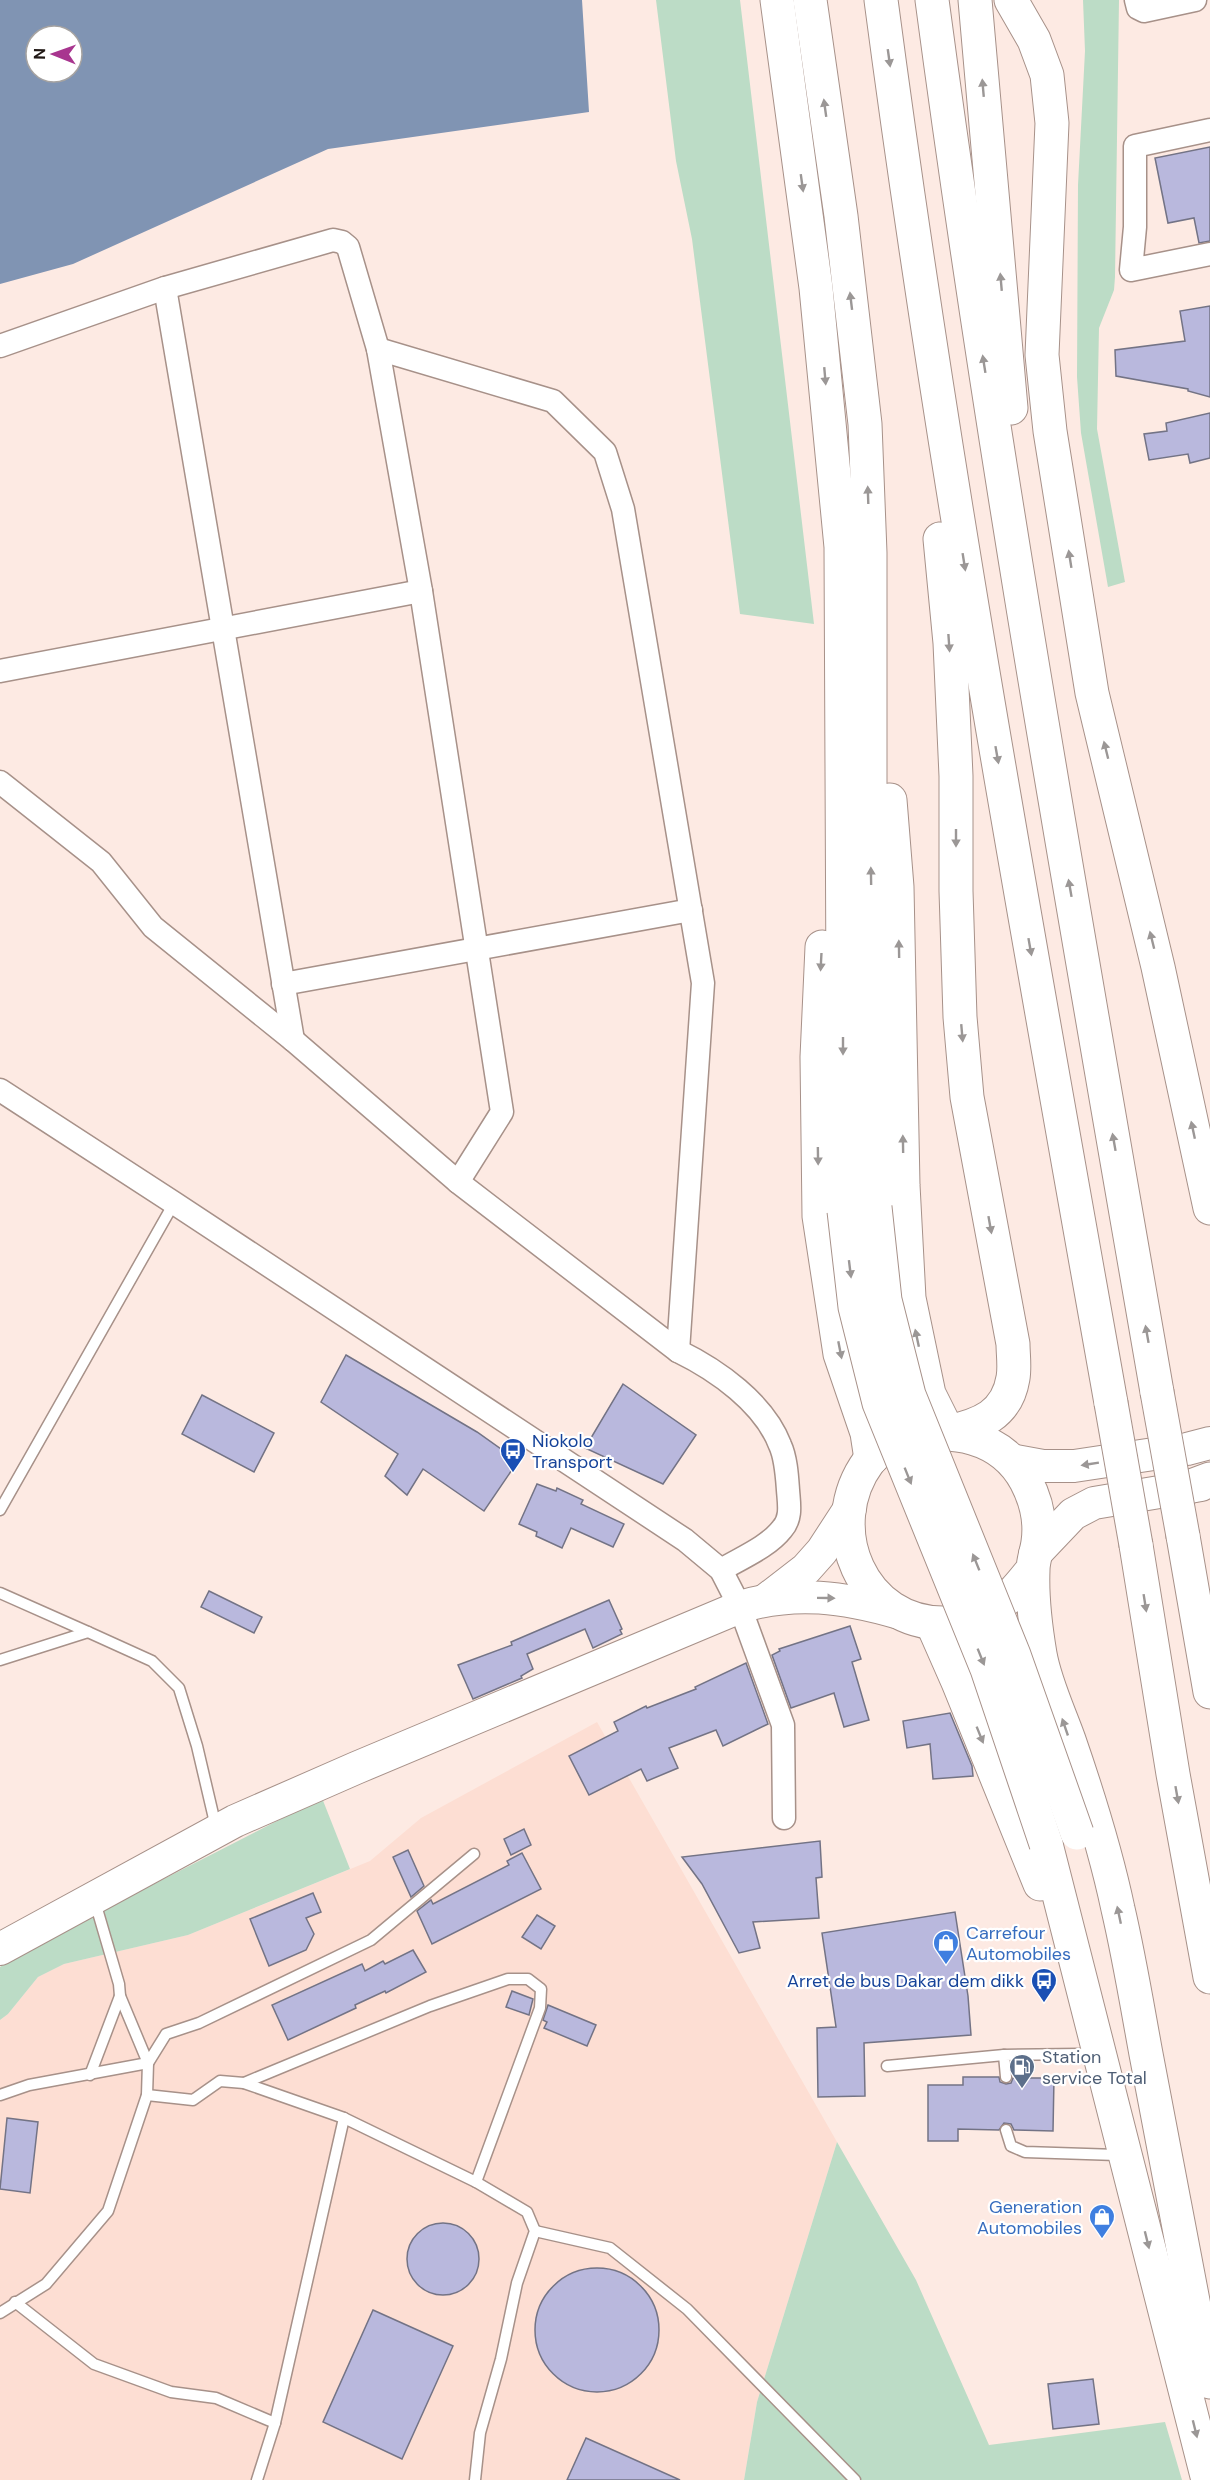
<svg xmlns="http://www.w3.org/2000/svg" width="1210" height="2480" font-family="'DM Sans',sans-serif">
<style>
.built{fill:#fdded3}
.green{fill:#bcdcc6}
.water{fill:#8094b3;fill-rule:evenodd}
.building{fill:#b9b8dd;stroke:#737385;stroke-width:1.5}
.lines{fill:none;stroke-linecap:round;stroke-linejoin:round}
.service-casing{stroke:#a79189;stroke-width:13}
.minor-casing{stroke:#a79189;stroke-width:25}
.secondary-casing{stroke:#a79189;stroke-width:34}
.trunk-casing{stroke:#a79189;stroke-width:35}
.motorway-casing{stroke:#a79189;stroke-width:35}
.service{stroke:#fff;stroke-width:10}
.minor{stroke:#fff;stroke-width:22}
.secondary{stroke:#fff;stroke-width:32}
.trunk{stroke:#fff;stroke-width:33}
.motorway{stroke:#fff;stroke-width:33}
.trunk-bridge-casing{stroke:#a79189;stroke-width:35;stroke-linecap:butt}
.motorway-bridge-casing{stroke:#a79189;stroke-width:35;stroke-linecap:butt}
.trunk-bridge{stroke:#fff;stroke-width:33}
.motorway-bridge{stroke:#fff;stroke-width:33}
.oneway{fill:#9b9796}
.labels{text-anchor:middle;stroke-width:4.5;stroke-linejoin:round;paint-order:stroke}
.transit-label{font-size:18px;fill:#164399;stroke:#fff;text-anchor:start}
.shop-label{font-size:18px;fill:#366cbe;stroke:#fff;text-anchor:start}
.service-label{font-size:18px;fill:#4e5e75;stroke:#fff;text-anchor:start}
</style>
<rect width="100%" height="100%" fill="#fdeae3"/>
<polygon class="built" points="597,1722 837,2142 757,2402 744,2480 0,2480 0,2020 8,2014 38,1977 64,1964 188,1935 370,1861 421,1818"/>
<g class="green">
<polygon points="656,0 740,0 814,624 740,614 692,239 676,161"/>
<polygon points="1083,0 1119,0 1115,277 1114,290 1099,328 1097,429 1125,582 1108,587 1081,433 1077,377 1078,185 1085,51"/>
<polygon points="322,1798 350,1869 188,1935 64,1964 38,1977 8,2014 0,2020 0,1967 29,1948"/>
<polygon points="837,2142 916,2280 989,2445 1165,2422 1182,2480 744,2480 757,2402"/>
</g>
<path class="water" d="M0,0h582l7,112 -261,37 -255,115 -73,20zM36,36h36v36h-36z"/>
<g class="building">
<polygon points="1210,147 1210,241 1199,243 1194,218 1168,223 1155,158"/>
<polygon points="1210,306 1210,397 1188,391 1188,389 1116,376 1115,350 1185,341 1180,311"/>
<polygon points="1210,413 1210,458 1190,463 1188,454 1149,460 1144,434 1167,431 1166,423"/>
<polygon points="346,1355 477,1432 518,1461 484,1511 423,1469 407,1495 385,1476 398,1454 321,1402"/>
<polygon points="623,1384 696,1435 663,1484 585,1448"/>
<polygon points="202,1395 274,1433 254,1472 182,1434"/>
<polygon points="537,1484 556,1491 557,1488 583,1500 581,1504 624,1524 613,1547 571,1528 562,1548 536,1536 537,1532 519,1524"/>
<polygon points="209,1591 262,1617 254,1633 201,1607"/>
<polygon points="609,1600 622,1629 620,1630 622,1634 593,1648 585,1629 527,1654 533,1669 521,1676 522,1678 473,1699 458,1665 512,1645 511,1642"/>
<polygon points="850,1626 861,1659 852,1662 869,1720 844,1727 834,1693 791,1708 772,1655 780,1651 779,1649"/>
<polygon points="746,1663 768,1724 723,1746 716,1730 669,1748 678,1768 647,1781 641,1769 589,1795 569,1756 618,1731 614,1722 646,1706 647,1708 696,1689 695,1687"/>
<polygon points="950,1713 972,1766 973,1776 933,1779 930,1744 907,1748 903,1721"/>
<polygon points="524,1829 531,1845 511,1855 504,1839"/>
<polygon points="820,1841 822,1877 816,1878 819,1918 753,1922 760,1948 739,1953 702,1884 682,1857"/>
<polygon points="408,1850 424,1886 411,1897 393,1857"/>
<polygon points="522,1853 541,1889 432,1944 417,1911 431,1900 433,1904 509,1865 507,1861"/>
<polygon points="313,1893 321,1912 306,1918 314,1934 306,1950 269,1966 250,1919"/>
<polygon points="955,1912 968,1996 971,2035 864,2043 865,2096 818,2097 817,2028 836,2027 822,1933"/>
<polygon points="537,1915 555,1926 541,1949 522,1937"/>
<polygon points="413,1950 426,1972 386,1993 385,1991 355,2005 356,2008 288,2040 272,2005 362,1964 365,1971 383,1961 385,1964"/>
<polygon points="512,1991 533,1999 529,2015 506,2007"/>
<polygon points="548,2005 596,2025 587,2046 544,2028 547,2022 543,2020"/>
<polygon points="963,2077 999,2077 1000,2082 1006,2084 1011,2083 1013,2078 1054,2078 1053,2131 1014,2130 1011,2124 1004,2123 999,2130 958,2129 958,2141 928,2141 928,2085 963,2085"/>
<polygon points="7,2118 38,2122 30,2193 0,2189"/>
<circle cx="443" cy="2259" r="36"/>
<circle cx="597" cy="2330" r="62"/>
<polygon points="373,2310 453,2346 402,2459 323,2422"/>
<polygon points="1093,2379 1099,2424 1053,2429 1048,2384"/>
<polygon points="586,2438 680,2480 567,2480"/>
</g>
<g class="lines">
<defs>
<g id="service">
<polyline points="0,1510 174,1203"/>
<polyline points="0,1593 88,1632"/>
<polyline points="0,1660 88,1632 152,1661 179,1688 197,1746 216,1827"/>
<polyline points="887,2066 1004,2055"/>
<polyline points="90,2075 120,1996"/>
<polyline points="1006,2077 1004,2055 1081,2054"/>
<polyline points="244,2083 430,2006 508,1979 528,1979 541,1989 540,2008 476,2182"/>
<polyline points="0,2095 29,2085 148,2063 166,2034 199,2023 371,1940 474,1854"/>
<polyline points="147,2095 193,2100 220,2081 244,2083 344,2118 476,2182 527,2212 535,2231 517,2283 501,2359 480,2433 475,2480"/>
<polyline points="1006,2130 1011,2146 1025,2152 1117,2155"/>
<polyline points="535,2231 610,2248 687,2309 855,2480"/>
<polyline points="15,2302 94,2364 171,2392 216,2398 275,2423"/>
<polyline points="0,2313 46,2284 108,2211 147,2095 148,2063 120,1996 119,1984 95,1902"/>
<polyline points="257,2480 275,2423 344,2118"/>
</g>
<g id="minor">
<polyline points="1136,0 1138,8 1144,11 1195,0"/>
<polyline points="1210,130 1135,146 1135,227 1131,270 1210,254"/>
<polyline points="165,288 293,1040"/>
<polyline points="0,346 165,288 333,240 342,242 348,247 378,349 421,591 502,1112 458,1182"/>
<polyline points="378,349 553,401 605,452 623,509 703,983 678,1351"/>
<polyline points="0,671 421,591"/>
<path d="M0,782l101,80 52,65 140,113 165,142 220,169c39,19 86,52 102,94 6,13 7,31 8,45 1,14 4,28 -6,39 -14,18 -41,29 -61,41"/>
<polyline points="283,984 691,910"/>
<polyline points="0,1090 174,1203 685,1540 721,1570 740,1607 783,1725 784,1818"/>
</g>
<g id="secondary">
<polyline points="1011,1460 1043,1466 1074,1466 1187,1449 1210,1443"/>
<polyline points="1035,1554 1073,1514 1094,1503 1201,1485"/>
<polyline points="767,1599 806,1569 822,1551 850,1508"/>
<path d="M0,1949l235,-128 121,-53 384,-161c55,-17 104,-10 159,6"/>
</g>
<g id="trunk">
<polyline points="777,0 816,288 841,547 844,1211"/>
<polyline points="810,0 841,216 865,424 870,553 870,808 875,1207"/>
<polyline points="890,800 897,887 903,1185 909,1298 929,1394 948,1432"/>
<polyline points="822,947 817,1057 819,1216 840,1354 867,1433 871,1459"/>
<path d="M1033,1569c-12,15 -23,29 -39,40 -13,9 -31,13 -47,14 -85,3 -127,-96 -78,-162 9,-11 23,-17 36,-21 45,-14 97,-4 121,41 10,19 15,40 12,61 -1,9 -5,18 -5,28 -1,24 3,60 7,84 5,29 19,58 29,86 19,55 37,112 49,169 11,47 19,96 28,145 18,96 37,193 55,289"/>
<polyline points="932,1623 958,1682 1040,1884"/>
<polyline points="1046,1844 1208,2480"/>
<polyline points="1196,2323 1210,2382"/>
</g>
<g id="motorway">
<path d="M881,0c62,470 147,936 230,1403"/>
<path d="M932,0c62,466 145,929 225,1392"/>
<polyline points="975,0 1011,408"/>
<polyline points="1011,0 1034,40 1047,75 1052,123 1042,355 1050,431 1092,693 1158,967 1210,1208"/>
<path d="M940,539l10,104 6,133v115l4,126 7,80 46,247c0,10 2,23 0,34 -6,37 -33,47 -65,54"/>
<polyline points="1186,1488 1210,1479"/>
<polyline points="1183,1536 1210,1692"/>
<polyline points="1136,1545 1173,1774 1210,1977"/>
</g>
</defs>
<use href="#service" class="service-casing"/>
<use href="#minor" class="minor-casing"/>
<use href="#secondary" class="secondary-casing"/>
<use href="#trunk" class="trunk-casing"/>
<use href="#motorway" class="motorway-casing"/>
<use href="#service" class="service"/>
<use href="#minor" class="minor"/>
<use href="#secondary" class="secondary"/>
<use href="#trunk" class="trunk"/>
<use href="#motorway" class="motorway"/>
<defs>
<g id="trunk-bridge">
<polyline points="875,1207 885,1300 909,1395 1014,1655 1077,1833"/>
<polyline points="844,1211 855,1307 879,1403 987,1669 1046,1844"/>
</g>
<g id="motorway-bridge">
<polyline points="1157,1392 1183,1536"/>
<polyline points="1111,1403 1136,1545"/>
</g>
</defs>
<use href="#trunk-bridge" class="trunk-bridge-casing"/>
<use href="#motorway-bridge" class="motorway-bridge-casing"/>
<use href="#trunk-bridge" class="trunk-bridge"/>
<use href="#motorway-bridge" class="motorway-bridge"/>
</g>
<defs><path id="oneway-solid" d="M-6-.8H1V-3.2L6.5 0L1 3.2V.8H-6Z" transform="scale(1.5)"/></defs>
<g class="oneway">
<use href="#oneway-solid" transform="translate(889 58) rotate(82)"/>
<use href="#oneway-solid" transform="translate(983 88) rotate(-95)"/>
<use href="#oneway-solid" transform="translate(825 108) rotate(-98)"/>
<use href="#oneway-solid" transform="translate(802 183) rotate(82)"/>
<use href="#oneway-solid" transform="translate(1001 282) rotate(-95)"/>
<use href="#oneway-solid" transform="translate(851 301) rotate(-97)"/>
<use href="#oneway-solid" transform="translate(984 364) rotate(-99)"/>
<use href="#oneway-solid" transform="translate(825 376) rotate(85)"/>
<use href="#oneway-solid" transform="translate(868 495) rotate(-92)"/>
<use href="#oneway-solid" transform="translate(1070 559) rotate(-99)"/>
<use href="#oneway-solid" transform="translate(964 562) rotate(81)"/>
<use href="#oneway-solid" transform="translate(949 643) rotate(86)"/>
<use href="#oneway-solid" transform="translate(1106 750) rotate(-104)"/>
<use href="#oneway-solid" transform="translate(997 755) rotate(80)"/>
<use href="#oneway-solid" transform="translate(956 838) rotate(90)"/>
<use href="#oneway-solid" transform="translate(871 876) rotate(-91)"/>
<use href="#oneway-solid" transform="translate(1070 888) rotate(-100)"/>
<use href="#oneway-solid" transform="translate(1152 940) rotate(-104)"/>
<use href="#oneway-solid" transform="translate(1030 947) rotate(80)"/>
<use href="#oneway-solid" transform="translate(899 949) rotate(-91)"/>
<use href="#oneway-solid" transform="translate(821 962) rotate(93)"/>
<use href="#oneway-solid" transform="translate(962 1033) rotate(85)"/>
<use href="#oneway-solid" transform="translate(843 1046) rotate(90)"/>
<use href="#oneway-solid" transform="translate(1193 1130) rotate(-102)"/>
<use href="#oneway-solid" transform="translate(1114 1142) rotate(-100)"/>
<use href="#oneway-solid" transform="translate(903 1144) rotate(-91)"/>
<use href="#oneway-solid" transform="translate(818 1156) rotate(89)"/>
<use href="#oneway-solid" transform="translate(990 1225) rotate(80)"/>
<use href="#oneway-solid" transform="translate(850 1269) rotate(83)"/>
<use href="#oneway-solid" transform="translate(1147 1334) rotate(-100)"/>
<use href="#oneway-solid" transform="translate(917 1338) rotate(-102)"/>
<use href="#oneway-solid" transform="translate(840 1350) rotate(79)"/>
<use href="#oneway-solid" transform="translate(1090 1464) rotate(171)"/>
<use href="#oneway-solid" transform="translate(908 1476) rotate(68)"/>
<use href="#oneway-solid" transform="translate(976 1562) rotate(-112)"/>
<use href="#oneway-solid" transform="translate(826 1598) rotate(1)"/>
<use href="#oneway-solid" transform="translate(1145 1603) rotate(81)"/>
<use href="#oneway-solid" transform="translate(981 1657) rotate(68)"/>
<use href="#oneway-solid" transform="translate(1065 1727) rotate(-109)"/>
<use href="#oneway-solid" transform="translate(980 1735) rotate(68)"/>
<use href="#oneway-solid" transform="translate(1177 1795) rotate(80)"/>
<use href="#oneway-solid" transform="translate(1119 1915) rotate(-102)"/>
<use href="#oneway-solid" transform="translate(1147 2240) rotate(76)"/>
<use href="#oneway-solid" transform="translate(1195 2429) rotate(76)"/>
</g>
<defs>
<symbol id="bus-pin" viewBox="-11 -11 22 30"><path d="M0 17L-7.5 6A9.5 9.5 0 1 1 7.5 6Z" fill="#1a4fb4" stroke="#fff"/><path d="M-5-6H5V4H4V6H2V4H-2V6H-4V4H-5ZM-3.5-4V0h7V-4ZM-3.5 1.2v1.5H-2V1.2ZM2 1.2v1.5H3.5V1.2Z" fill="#fff"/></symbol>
<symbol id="shop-pin" viewBox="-11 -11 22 30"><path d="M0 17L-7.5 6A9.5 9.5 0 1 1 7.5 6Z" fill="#3f7fe0" stroke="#fff"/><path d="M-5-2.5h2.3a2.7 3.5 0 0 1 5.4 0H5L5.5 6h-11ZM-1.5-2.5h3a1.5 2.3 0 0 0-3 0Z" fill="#fff"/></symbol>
<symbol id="fuel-pin" viewBox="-11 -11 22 30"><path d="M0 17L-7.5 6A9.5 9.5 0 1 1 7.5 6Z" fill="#5c6f8a" stroke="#fff"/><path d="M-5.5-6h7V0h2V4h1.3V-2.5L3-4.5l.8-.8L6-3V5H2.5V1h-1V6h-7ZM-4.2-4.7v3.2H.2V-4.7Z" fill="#fff"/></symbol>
</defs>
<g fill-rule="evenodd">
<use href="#bus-pin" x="498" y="1436" width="30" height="40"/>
<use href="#shop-pin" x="931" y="1928" width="30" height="40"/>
<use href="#bus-pin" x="1029" y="1966" width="30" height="40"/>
<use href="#fuel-pin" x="1007" y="2052" width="30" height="40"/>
<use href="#shop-pin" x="1087" y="2202" width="30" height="40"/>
</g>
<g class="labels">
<g class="transit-label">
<text x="532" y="1447">Niokolo<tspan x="532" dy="21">Transport</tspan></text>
<text x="1024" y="1987" text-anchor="end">Arret de bus Dakar dem dikk</text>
</g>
<g class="shop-label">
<text x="966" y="1939">Carrefour<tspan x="966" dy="21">Automobiles</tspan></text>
<text x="1082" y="2213" text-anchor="end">Generation<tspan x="1082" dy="21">Automobiles</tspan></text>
</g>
<g class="service-label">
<text x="1042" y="2063">Station<tspan x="1042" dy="21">service Total</tspan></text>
</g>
</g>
<g transform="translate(54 54) rotate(271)"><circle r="28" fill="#ffffff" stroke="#a6a3a1" stroke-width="1.5"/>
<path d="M0-4.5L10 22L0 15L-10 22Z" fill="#a8358f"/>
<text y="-9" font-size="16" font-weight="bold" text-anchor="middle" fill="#201815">N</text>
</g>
</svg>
